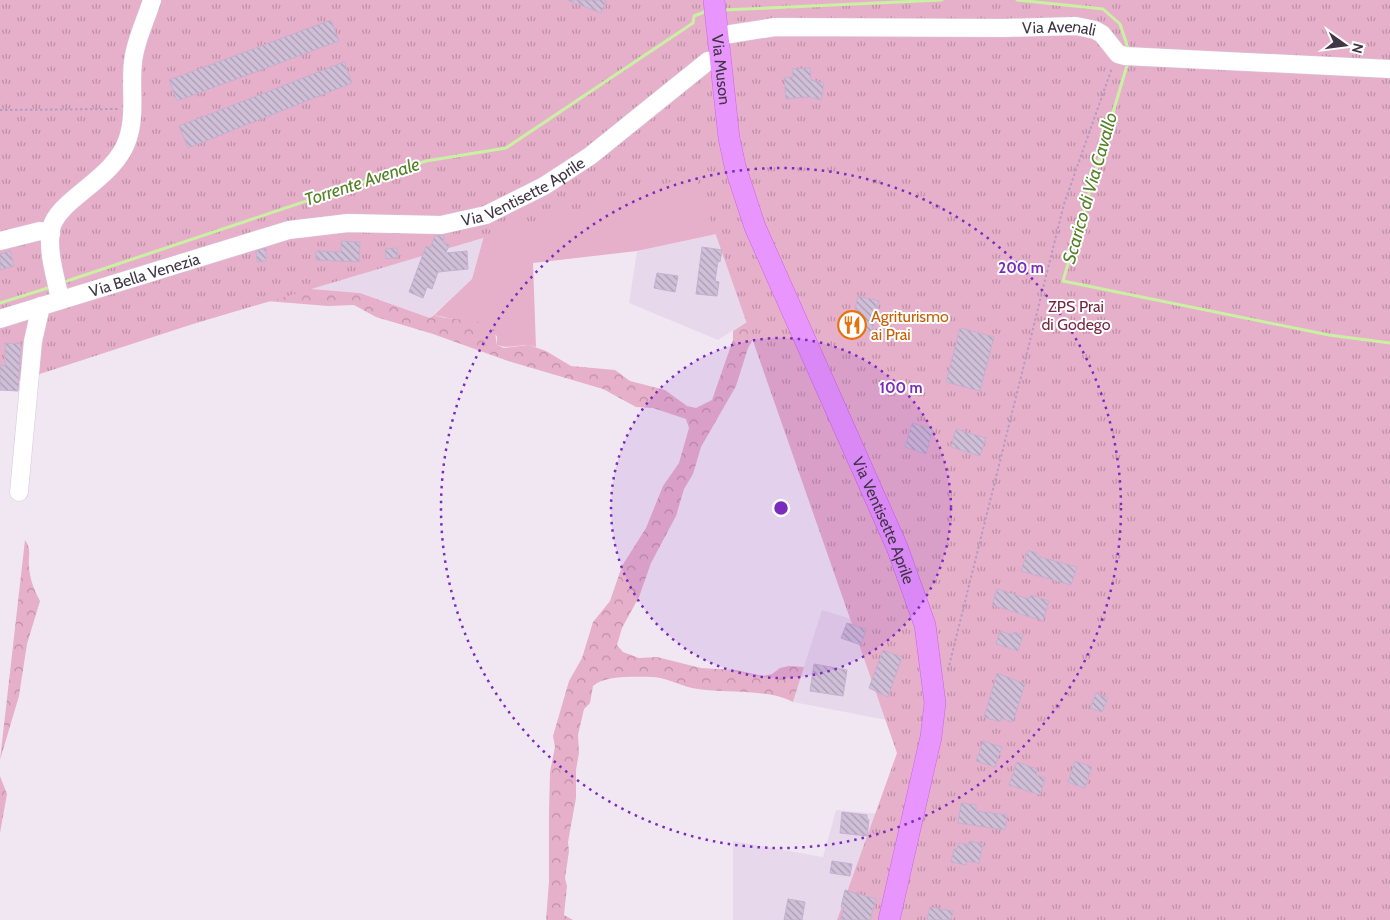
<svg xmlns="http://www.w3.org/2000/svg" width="1390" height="920" font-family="Cabin,sans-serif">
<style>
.residential{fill:#e7d9eb}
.grass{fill:#e7b0ca}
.forest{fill:url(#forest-crowns)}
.park{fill:url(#park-tufts)}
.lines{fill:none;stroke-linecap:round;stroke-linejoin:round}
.stream{stroke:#caf0a4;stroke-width:3}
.building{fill:url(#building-back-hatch);stroke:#c6b0d0}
.minor-casing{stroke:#d7c7dd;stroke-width:19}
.major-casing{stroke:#c766e3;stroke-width:22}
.path{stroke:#b69bc1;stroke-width:2;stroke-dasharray:2.5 2.5;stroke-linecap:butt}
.minor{stroke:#fff;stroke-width:18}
.major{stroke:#e896fd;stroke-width:21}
.ring{fill:none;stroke:#7b2cbf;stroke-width:2.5;stroke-dasharray:2.5 5}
.labels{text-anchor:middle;stroke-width:4;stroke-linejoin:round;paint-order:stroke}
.street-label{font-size:16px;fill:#413646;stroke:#fff}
.park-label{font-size:16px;fill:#782941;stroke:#fff}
.food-label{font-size:16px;fill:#c56008;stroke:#fff;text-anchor:start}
.water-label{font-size:18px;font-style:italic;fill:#548227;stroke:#fff}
.centre{fill:#7b2cbf;stroke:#fff;stroke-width:2.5}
.ring-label{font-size:15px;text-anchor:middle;font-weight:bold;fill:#7b2cbf;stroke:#fff;stroke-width:4;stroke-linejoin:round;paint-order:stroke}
</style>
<defs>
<pattern id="forest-crowns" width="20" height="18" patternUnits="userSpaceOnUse" patternTransform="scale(1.25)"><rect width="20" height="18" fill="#e7b0ca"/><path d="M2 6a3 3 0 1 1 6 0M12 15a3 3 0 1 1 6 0" fill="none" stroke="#bd90a6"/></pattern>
<pattern id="park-tufts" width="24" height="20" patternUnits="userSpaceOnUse" patternTransform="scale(1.25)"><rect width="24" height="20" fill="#e7b0ca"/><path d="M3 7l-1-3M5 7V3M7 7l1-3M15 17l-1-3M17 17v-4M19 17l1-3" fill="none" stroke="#bd90a6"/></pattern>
<pattern id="building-back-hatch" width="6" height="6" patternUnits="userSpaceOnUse" patternTransform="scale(1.25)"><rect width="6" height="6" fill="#d0bfd8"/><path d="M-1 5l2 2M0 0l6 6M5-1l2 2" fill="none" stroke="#aa9cb1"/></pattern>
</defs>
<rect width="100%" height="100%" fill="#f1e7f3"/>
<g class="residential">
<polygon points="740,229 773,305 718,340 629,303 637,251"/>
<polygon points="485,232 472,279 430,318 360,293 178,278"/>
<polygon points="822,610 912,638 923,727 793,702"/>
<polygon points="836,810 903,816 878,920 733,920 733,841 823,857"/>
</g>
<path class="grass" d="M689,95l51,134 -103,22 -104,12 3,84c-13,-5 -26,3 -39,-2v-9l-20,-12 -43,-9 38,-36 13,-47z"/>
<g class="forest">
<path d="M179,278l181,15 70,25 4,-3c18,6 45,4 60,12l3,18 7,3 25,-3 17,6 25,15 44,4 15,11 35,9 22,16 9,2 16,-8 21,-60v-9l40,-26 -25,43 -12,38 -35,61 -8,27 -9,15 -8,27 -25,47 -12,34 -17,31 -5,17 6,7 16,6 18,-1 44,11 35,2 27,6 9,-2 8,-6 9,-2 15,1 -11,35c-24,-14 -72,-8 -101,-14 -13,-3 -27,-11 -41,-11 -17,0 -45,-2 -58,9l-3,17 -6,6 -6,26 1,18 -3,17v28l-8,44 1,9 -4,27 2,8 -3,29 9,5h-27l3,-39v-71l1,-38 5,-25 -2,-11 16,-55 13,-23 11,-36 17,-21 12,-35 24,-38 17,-42 16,-23 10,-35 -3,-9 -33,-11 -17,-1 -33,-18 -95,-28 -75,-27 -57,-17 -22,-12 -26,1 -62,-5z"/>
<path d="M25,540c7,10 3,16 4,27 1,12 5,23 11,34l-13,43 -8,52 -19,64z"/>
<polygon points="0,776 7,794 0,833"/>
</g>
<polygon class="park" points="0,0 1390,0 1390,920 837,920 897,753 695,175 193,324 0,387"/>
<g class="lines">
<g class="stream">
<polyline points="1017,0 1103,9 1120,24 1129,51"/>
<polyline points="723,10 942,0"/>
<polyline points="1128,62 1063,281 1329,335 1390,343"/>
<polyline points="61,283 426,161 506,148 693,23 694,16 707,11"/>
<polyline points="0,303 51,287"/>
</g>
</g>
<g class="building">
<polygon points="567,0 606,0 601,13"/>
<polygon points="331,20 339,41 177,101 169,80"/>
<polygon points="344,62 352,83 188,148 179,126"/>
<polygon points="810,68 811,80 824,83 821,100 809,97 786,99 784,78 793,77 792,69"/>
<polygon points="444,235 443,242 449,245 446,253 467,251 468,269 438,272 432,289 427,287 423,298 409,292 426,246 430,248 435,236"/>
<polygon points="341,241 360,242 359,262 316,260 316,251 341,252"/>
<polygon points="702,247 722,250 720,262 718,261 715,281 719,282 717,296 696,294"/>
<polygon points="266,248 266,261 257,262 256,251"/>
<polygon points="397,248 398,257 386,259 385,249"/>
<polygon points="10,251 14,266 0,270 0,254"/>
<polygon points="657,273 678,276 675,292 654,288"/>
<polygon points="858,296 879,301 872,332 854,327 858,310 855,309"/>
<polygon points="960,328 994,337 980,391 946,382"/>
<polygon points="5,343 21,344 18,391 0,390 0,365 5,366"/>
<polygon points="912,423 933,429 926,454 905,447"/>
<polygon points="956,429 986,438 980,456 951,447"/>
<polygon points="1028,550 1037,553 1036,556 1077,567 1071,585 1021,571"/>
<polygon points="997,589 1029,599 1031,595 1049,601 1043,621 992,605"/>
<polygon points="847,623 866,629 861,645 841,638"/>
<polygon points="1000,631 1013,635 1014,632 1023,635 1018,651 996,644"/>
<polygon points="883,650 902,657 888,697 869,688"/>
<polygon points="814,664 847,670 843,696 810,691"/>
<polygon points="997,673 1025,684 1013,722 1001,718 1000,722 984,717"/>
<polygon points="1096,693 1108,698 1102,712 1090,708"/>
<polygon points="983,741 1002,747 995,767 976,761"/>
<polygon points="1075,761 1092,767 1085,788 1068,782"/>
<polygon points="1017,762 1037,769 1036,775 1045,778 1040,795 1009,785"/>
<polygon points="961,803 976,805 976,811 1007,815 1005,830 958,823"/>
<polygon points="842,812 867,815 867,819 869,820 867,836 840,833"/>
<polygon points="969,841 983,844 979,863 967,861 966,865 951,862 954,849 957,849 959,843 969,845"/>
<polygon points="832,861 852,864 850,876 830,873"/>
<polygon points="845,890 876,899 870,920 840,920 844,908 841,907"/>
<polygon points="788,899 805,902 802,920 784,920"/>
<polygon points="930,907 953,911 951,920 927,920"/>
</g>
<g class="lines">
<defs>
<g id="minor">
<path id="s1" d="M718,36l57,-9 229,1 72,-2 19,4 7,4 16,20 7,2 265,13"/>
<polyline points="0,241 40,231 51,234"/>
<path d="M60,300c-4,-23 -13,-47 -9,-71 6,-30 65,-50 77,-91 8,-25 2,-51 5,-76 2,-21 13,-42 19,-62"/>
<path id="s2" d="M0,319l289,-89 59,-7 93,2 45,-10 58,-29 46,-30 118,-95 12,-2"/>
<polyline points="19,492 33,341 41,306"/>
</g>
<g id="major">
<path id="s3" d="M714,0l15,138 6,28 20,61 142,320 28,78 10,78 -4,34 -42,183"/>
</g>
</defs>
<use href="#minor" class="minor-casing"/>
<use href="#major" class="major-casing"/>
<g class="path">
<polyline points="0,110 118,109"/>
<polyline points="948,670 1064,204 1112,68"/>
</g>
<use href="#minor" class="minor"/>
<use href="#major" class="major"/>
</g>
<circle cx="781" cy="508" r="170" fill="#7b2cbf" fill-opacity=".12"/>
<g class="ring">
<circle cx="781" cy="508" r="170"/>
<circle cx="781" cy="508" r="340"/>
</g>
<defs>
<symbol id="restaurant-ring" viewBox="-11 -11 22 22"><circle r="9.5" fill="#fff" stroke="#e8710a" stroke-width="1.5"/><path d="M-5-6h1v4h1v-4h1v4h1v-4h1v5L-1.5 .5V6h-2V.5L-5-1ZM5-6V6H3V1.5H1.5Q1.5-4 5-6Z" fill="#e8710a"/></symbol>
</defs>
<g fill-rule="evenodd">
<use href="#restaurant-ring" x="836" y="309" width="32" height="32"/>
</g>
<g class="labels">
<g class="street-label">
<text dy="6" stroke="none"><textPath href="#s1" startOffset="342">Via Avenali</textPath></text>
<text dy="6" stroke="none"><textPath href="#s3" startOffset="70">Via Muson</textPath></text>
<text dy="6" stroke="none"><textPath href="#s2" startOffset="544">Via Ventisette Aprile</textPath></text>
<text dy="6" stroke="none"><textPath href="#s2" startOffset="151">Via Bella Venezia</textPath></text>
<text dy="6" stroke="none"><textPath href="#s3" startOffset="552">Via Ventisette Aprile</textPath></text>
</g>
<g class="park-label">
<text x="1076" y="312">ZPS Prai<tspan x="1076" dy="18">di Godego</tspan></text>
</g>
<g class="food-label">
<text x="871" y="322">Agriturismo<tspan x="871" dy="18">ai Prai</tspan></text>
</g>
<g class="water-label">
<text transform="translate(362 182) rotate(-18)" y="6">Torrente Avenale</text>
<text transform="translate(1090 188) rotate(-74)" y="6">Scarico di Via Cavallo</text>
</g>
</g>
<circle cx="781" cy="508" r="8" class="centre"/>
<g class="ring-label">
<text x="1021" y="273">200 m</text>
<text x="901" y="393">100 m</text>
</g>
<g transform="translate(1345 45) rotate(104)" stroke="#ffffff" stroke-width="4" paint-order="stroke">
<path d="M0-4L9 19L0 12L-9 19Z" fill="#413646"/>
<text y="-8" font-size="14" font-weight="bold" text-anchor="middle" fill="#413646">N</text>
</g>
</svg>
